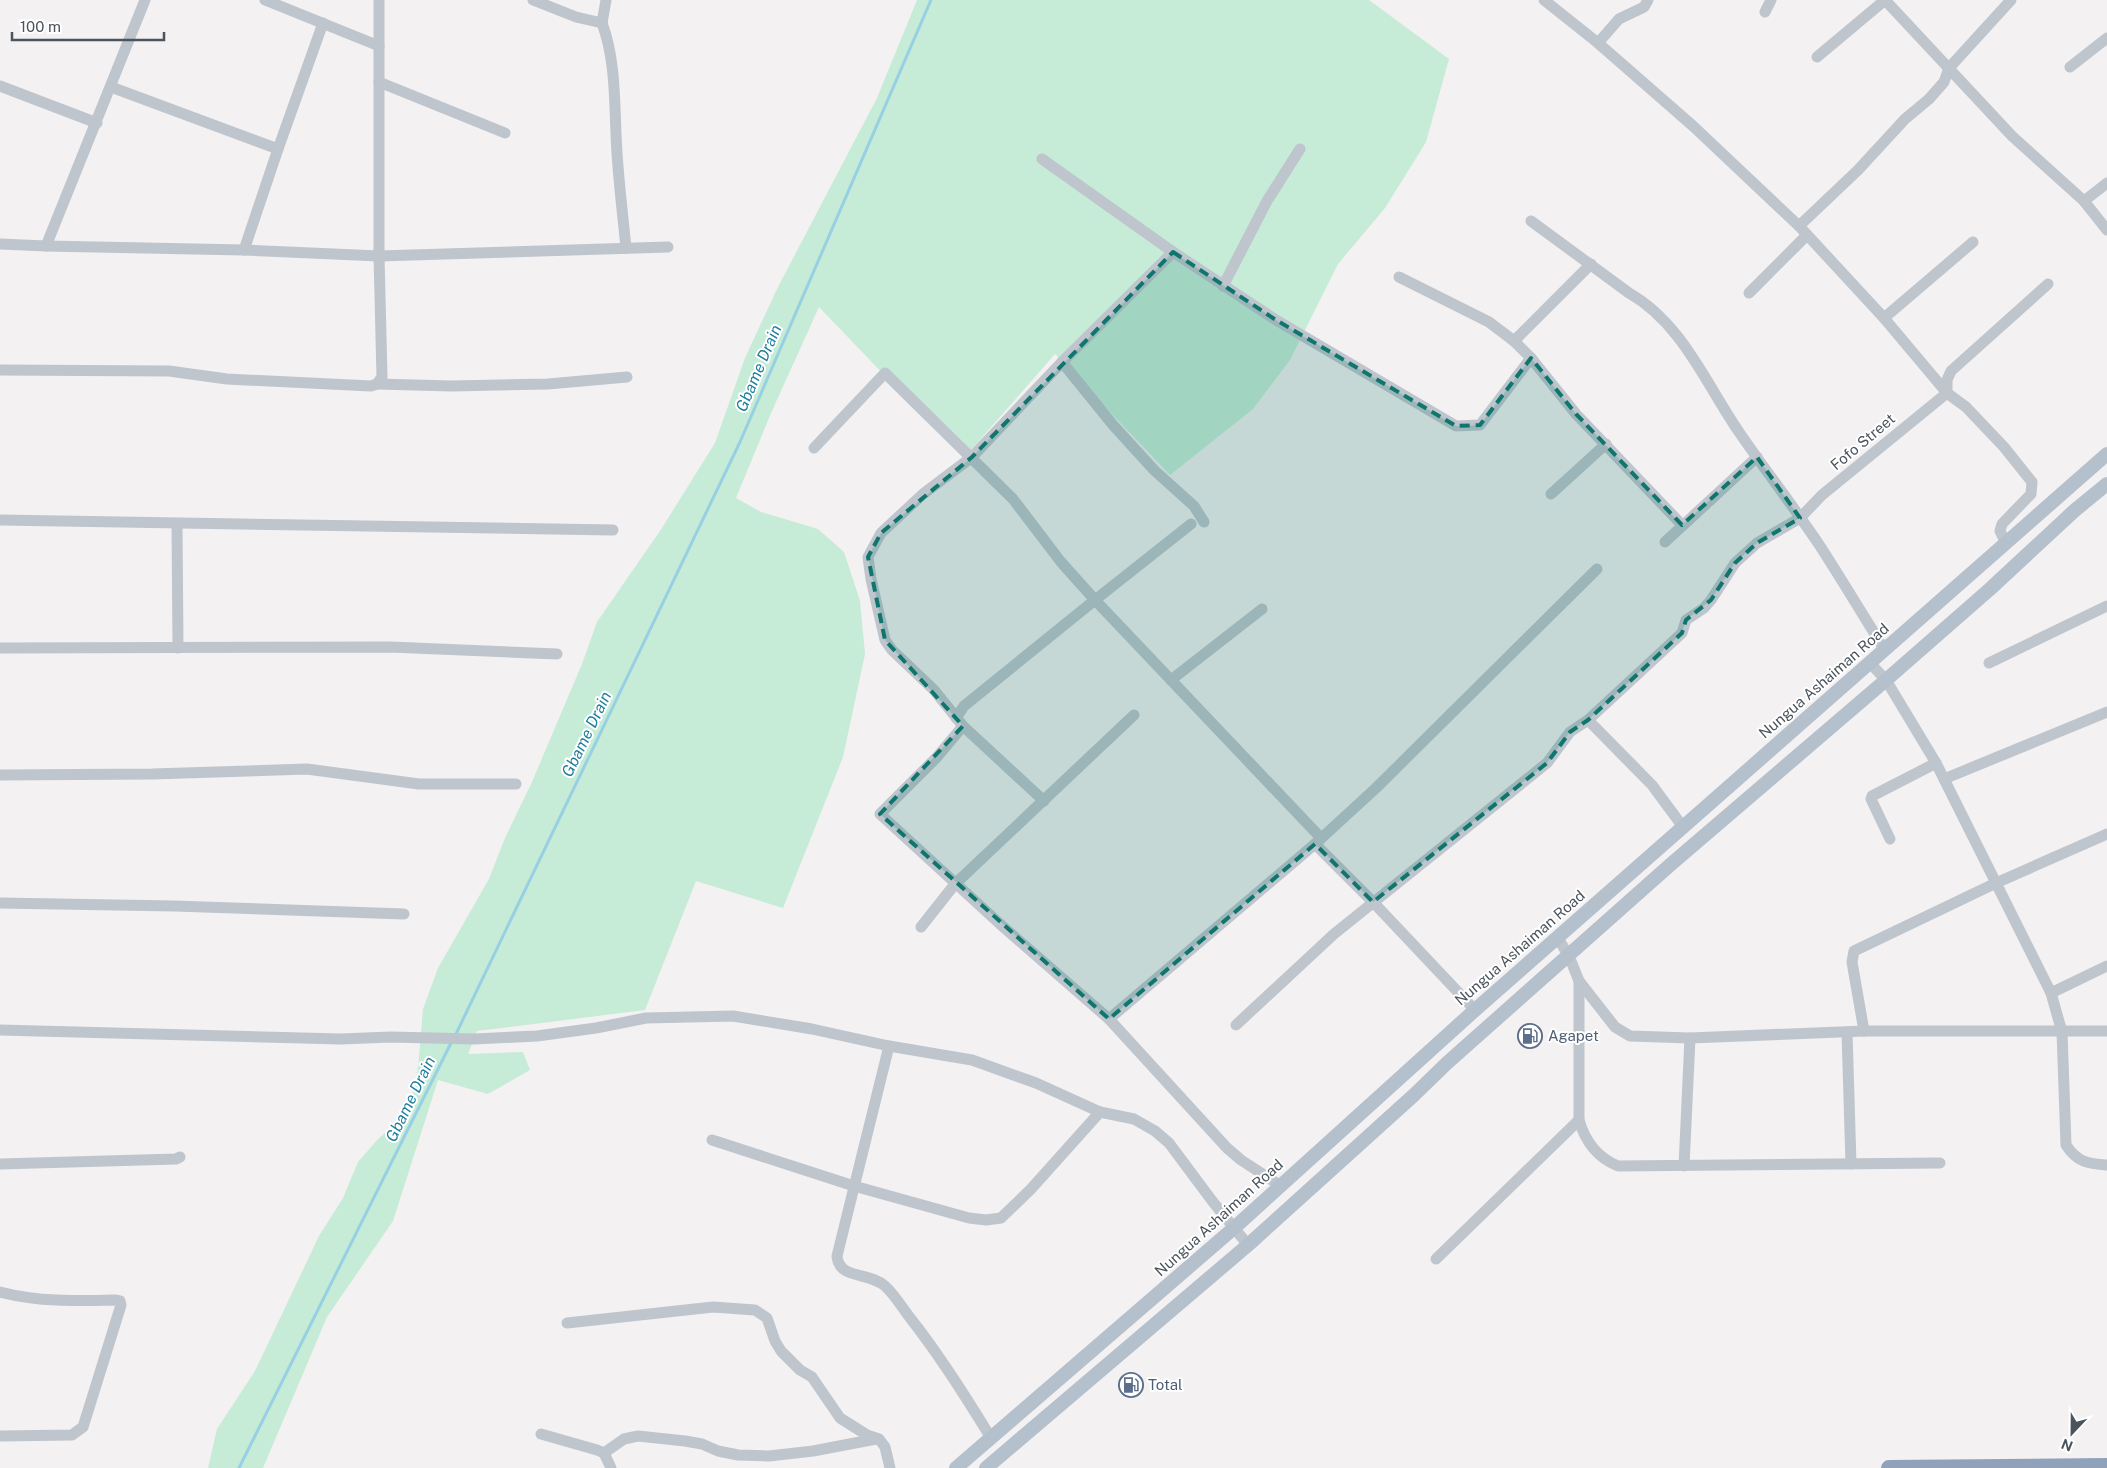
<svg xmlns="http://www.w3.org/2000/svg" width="2107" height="1468" font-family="'Public Sans',sans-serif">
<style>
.green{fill:#c6ebd6}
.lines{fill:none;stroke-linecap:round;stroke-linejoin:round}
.stream{stroke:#98d0e3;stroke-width:3}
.minor{stroke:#bfc5cc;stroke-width:11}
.major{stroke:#b4c0cc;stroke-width:14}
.highway{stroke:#8fa2ba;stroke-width:16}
.marked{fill:#0f766e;fill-opacity:0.2;stroke:#0f766e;stroke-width:4;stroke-dasharray:10 6;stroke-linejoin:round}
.labels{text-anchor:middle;stroke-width:4;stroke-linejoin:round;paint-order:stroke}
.street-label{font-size:15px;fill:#4b545d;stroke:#fff}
.service-label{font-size:15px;fill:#4e5e75;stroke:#fff;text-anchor:start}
.water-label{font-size:16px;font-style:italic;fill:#1d7e9d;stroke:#fff}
</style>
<rect width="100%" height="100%" fill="#f3f1f1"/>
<polygon class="green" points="917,0 1369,0 1449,59 1426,142 1385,208 1338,264 1290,360 1253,409 1170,475 1055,354 964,458 819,307 771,413 736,498 761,512 818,529 844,552 860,601 865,654 843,757 783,908 696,881 645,1010 477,1031 468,1054 523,1052 530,1070 488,1094 438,1080 393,1221 327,1317 263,1468 208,1468 217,1429 255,1371 319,1236 343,1198 358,1162 379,1138 396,1124 413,1094 418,1068 423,1009 438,968 489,879 505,838 532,782 582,664 597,622 662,528 715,443 745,358 778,287 877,98"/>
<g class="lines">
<g class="stream">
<polyline points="455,1036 740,442 931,0"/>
<polyline points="239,1468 452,1041"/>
</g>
<g class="minor">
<polyline points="265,0 379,46"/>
<path d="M533,0l43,17 26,6c15,40 12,87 15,130 2,32 6,64 9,95"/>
<polyline points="1544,0 1598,43 1693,126 1799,226 1884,318 1947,393 1966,407 2004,447 2032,482 2031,494 2002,524 2000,531 2006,543"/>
<polyline points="1885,0 2012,136 2084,201 2107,230"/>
<polyline points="1765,12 1771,0"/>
<polyline points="602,23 606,0"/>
<polyline points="1598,43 1619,19 1644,7 1648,0"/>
<polyline points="1817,57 1885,0"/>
<polyline points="2070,67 2107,38"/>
<polyline points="379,82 505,133"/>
<polyline points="0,86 97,123"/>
<polyline points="111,87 278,149 244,250"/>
<polyline points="278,149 323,23"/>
<polyline points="1042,159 1173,252"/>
<polyline points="2084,201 2107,183"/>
<path d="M1531,221l98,72c53,30 77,91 110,139 26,38 55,75 81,114 22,34 43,69 64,103"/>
<polyline points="1799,226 1858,170 1905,119 1929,99 1944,82 1949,68 2011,0"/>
<polyline points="0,244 46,246 145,0"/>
<polyline points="46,246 244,250 379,256 668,247"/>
<polyline points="1399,277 1489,322 1514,341 1531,358 1576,414 1682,525"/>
<polyline points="1223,286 1267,201 1300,149"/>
<polyline points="1749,293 1806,236"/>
<polyline points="1884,318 1973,242"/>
<polyline points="1514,341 1591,264"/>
<polyline points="1062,362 1173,252 1276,320 1456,426 1480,425 1531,358"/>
<polyline points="0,370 169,371 227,379 371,386 377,384 382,377 379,256 379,0"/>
<polyline points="377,384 452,386 548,384 627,377"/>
<polyline points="814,448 885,373 1013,499 1061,562 1095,600 964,706 956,718"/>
<polyline points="1551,494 1606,444"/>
<polyline points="0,520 613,530"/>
<polyline points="177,524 178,648"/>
<polyline points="1191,524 1095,600 1321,838"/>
<polyline points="1665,542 1757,457"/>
<polyline points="0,648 390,647 557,654"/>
<path d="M1869,662l17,18 50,83 115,230 11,39 4,113c11,17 22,19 41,20"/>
<polyline points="1989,663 2107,606"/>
<polyline points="1171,680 1262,609"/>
<polyline points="1588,720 1652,785 1683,827"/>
<polyline points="963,726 937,757 880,814 1000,924 1109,1019"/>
<polyline points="0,775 152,774 307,769 419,784 516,784"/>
<polyline points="1944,779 2107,712"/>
<polyline points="1044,801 963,726 934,690 892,650 885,640 871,579 868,557 881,533 923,494 972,457 1062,362 1113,425 1154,470 1194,506 1204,522"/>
<polyline points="1890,839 1871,799 1872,796 1936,763"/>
<polyline points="1315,844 1373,902 1475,1010"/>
<polyline points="0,903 174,906 404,914"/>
<polyline points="921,927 955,884 1134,715"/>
<polyline points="1557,937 1569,956 1579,981 1615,1027 1630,1036 1690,1038 1864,1031 2107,1031"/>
<path d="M1579,981v139c6,21 17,37 39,46l322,-3"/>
<polyline points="2051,993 2107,966"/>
<polyline points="1236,1025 1334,934 1547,763 1570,732 1588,720 1682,633 1686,620 1704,608 1711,600 1735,563 1757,543 1800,518 1822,495 1947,393 1947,380 1951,371 2048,284"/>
<polyline points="0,1030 341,1039 391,1037 474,1039 537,1036 596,1028 646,1018 733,1016 812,1029 889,1046 972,1060 1036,1083 1100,1112 1134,1119 1155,1131 1169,1143 1213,1202 1248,1245"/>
<polyline points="1864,1031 1852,962 1854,951 1996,883 2107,834"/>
<polyline points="1847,1032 1851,1164"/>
<path d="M889,1046l-52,210c2,24 31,15 48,30 10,9 18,23 26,33 30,38 55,78 80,119"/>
<polyline points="712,1140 854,1186 969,1218 986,1220 1001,1218 1031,1189 1100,1112"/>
<polyline points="0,1164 176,1159 180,1157"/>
<polyline points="1684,1166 1690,1038"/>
<polyline points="1281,1186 1241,1160 1227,1148 1109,1019 1315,844 1376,788 1597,569"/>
<polyline points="1436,1259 1579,1120"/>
<path d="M0,1292c39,10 76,9 115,8l5,1 1,4 -38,122 -11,8 -72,1"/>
<polyline points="567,1323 713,1307 755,1310 767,1318 775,1341 781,1351 800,1370 812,1377 840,1418 867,1435 879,1439 885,1447 890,1468"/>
<polyline points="541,1434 597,1450 604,1453 611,1468"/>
<polyline points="604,1453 624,1439 638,1436 685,1441 702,1444 718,1451 738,1455 769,1456 813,1451 876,1439"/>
</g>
<g class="major">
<polyline points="956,1468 1234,1228 1475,1010 2107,454"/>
<polyline points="986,1468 1248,1245 1414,1095 1447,1063 1670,865 1886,680 1990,589 2074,511 2107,484"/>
</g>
<polyline class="highway" points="1889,1468 2107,1466"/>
</g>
<path class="marked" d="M1173,252l103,68 180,106 24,-1 51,-67 45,56 106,111 75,-68 43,61 -43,25 -22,20 -24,37 -25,20 -4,13 -94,87 -18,12 -23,31 -174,139 -58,-58 -206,175 -229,-205 83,-88 -78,-86 -17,-83 13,-24 91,-76z"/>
<defs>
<symbol id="fuel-ring" viewBox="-11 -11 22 22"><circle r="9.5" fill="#fff" stroke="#5c6f8a" stroke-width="1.5"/><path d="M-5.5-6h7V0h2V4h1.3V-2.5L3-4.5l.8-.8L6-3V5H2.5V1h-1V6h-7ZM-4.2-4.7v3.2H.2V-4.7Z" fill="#5c6f8a"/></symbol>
</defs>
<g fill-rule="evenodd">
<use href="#fuel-ring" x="1516" y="1022" width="28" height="28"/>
<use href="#fuel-ring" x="1117" y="1371" width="28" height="28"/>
</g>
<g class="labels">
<g class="street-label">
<text transform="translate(1863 442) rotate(-40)" y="5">Fofo Street</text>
<text transform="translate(1824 681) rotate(-41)" y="5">Nungua Ashaiman Road</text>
<text transform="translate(1520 948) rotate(-41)" y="5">Nungua Ashaiman Road</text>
<text transform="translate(1219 1218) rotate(-42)" y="5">Nungua Ashaiman Road</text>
</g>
<g class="service-label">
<text x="1548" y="1041">Agapet</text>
<text x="1148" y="1390">Total</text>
</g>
<g class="water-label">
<text transform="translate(758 368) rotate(-67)" y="6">Gbame Drain</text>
<text transform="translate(586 734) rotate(-64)" y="6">Gbame Drain</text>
<text transform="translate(410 1099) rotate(-64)" y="6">Gbame Drain</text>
</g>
</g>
<g transform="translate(2072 1433) rotate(202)" stroke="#ffffff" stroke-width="4" paint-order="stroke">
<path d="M0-4L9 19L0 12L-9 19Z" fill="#4b545d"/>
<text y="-8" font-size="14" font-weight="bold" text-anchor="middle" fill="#4b545d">N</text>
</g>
<path d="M12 32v8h152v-8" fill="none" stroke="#4b545d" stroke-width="2.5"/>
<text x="20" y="32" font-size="15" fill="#4b545d" stroke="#ffffff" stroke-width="4" paint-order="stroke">100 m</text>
</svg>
